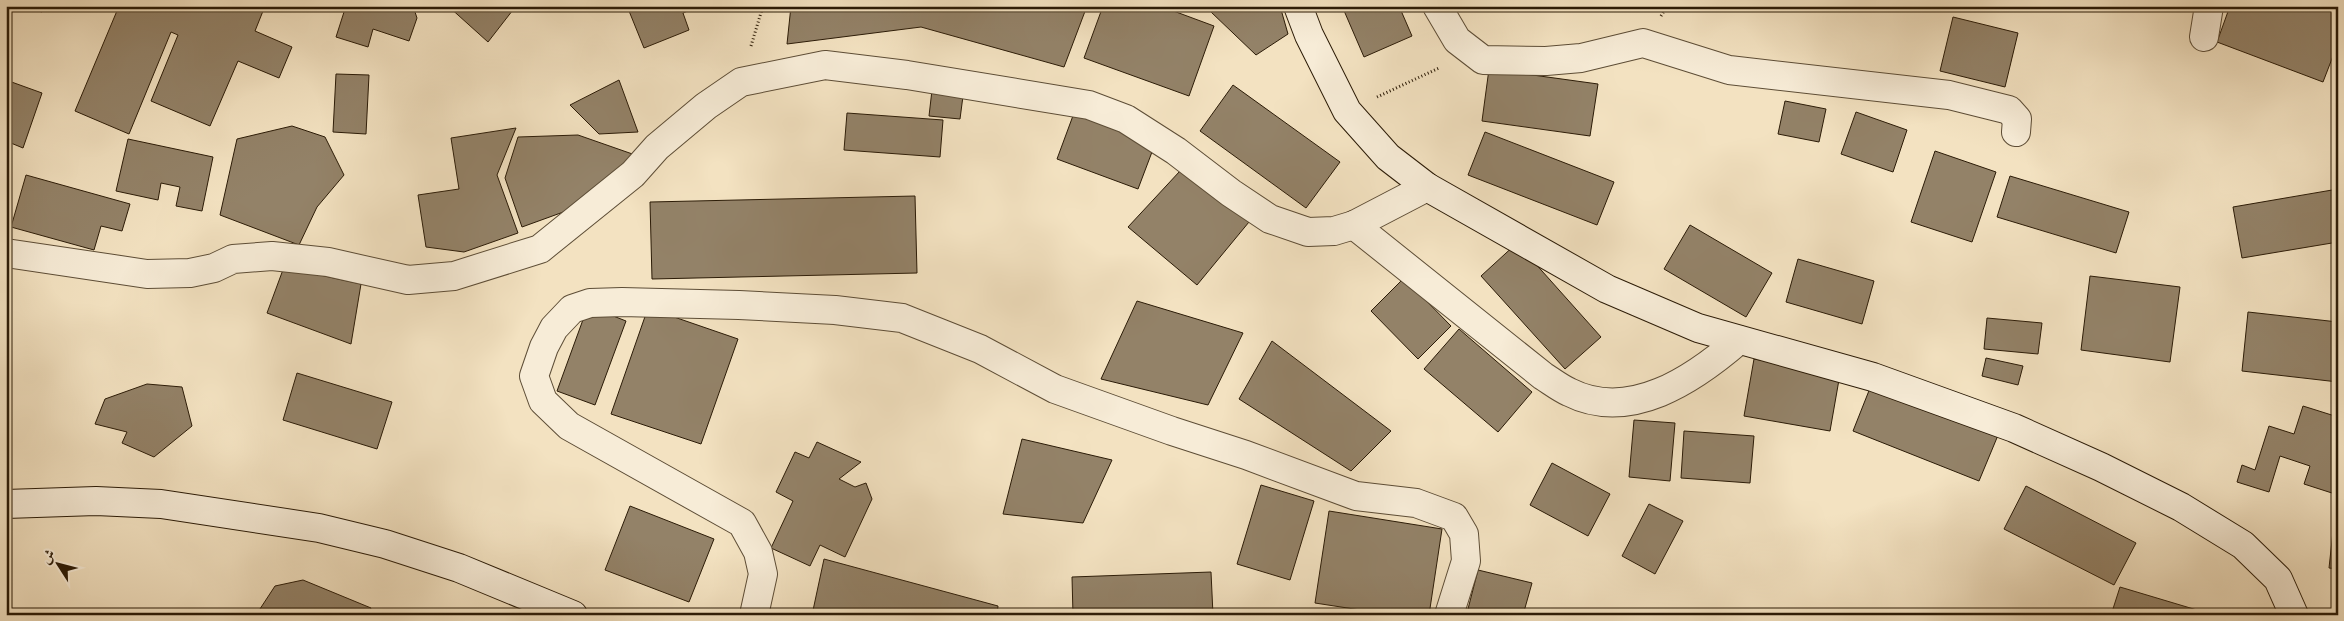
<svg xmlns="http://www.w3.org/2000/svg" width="2344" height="621" font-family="'IM FELL Double Pica',Amiri,serif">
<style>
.building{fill:#938268;stroke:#2b1b07}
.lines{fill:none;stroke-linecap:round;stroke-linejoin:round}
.minor-casing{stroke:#5d4d36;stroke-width:30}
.secondary-casing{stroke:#2b1b07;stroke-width:30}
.path{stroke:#2b1b07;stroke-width:3;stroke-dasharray:1 2.5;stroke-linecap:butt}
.minor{stroke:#f7ecd7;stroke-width:28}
.secondary{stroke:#f7ecd7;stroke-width:28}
</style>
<rect width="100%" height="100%" fill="#f3e2c1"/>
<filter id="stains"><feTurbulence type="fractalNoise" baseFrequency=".004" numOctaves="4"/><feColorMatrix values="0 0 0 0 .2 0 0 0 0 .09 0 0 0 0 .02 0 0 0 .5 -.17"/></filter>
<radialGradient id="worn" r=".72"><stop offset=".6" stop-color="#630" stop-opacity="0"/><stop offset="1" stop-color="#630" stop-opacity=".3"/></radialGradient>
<g class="building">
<polygon points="20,6 43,6 42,12"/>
<polygon points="119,6 265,6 255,31 292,47 279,78 238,61 210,126 151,101 178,35 171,32 129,134 75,111"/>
<polygon points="328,6 413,6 417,18 409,41 373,29 368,47 336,37 344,12"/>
<polygon points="448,6 516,6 488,42"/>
<polygon points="627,6 700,6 683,13 689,30 644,48"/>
<polygon points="791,6 1087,6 1064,67 921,27 787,44"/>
<polygon points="1103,6 1160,6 1214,26 1189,96 1084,58"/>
<polygon points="1209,6 1280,6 1288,34 1256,55 1211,12"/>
<polygon points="1342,6 1399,6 1412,36 1364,57"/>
<polygon points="2230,6 2319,6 2338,13 2338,43 2323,82 2217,42"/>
<polygon points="1953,17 2018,33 2005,87 1940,71"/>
<polygon points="1489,69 1598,84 1590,136 1482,121"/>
<polygon points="336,74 369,75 366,134 333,132"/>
<polygon points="6,80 42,93 23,148 6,141"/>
<polygon points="619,80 638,132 599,134 570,105"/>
<polygon points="1233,85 1340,162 1306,208 1200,131"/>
<polygon points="932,90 963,96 960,119 929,116"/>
<polygon points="1785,101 1826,109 1819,142 1778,134"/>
<polygon points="1856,112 1907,130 1893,172 1841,154"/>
<polygon points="847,113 943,120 940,157 844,150"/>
<polygon points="1074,113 1155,144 1138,189 1057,159"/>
<polygon points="292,126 325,137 344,175 317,207 299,245 220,215 237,139"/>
<polygon points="516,128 497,175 518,233 464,252 426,247 418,195 459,189 451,138"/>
<polygon points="1485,132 1614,182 1597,225 1468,175"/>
<polygon points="578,135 641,157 591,202 522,227 505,178 518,137"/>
<polygon points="128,139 213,157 202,211 176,206 180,187 161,183 158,200 116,191"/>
<polygon points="1935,151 1996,172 1972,242 1911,222"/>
<polygon points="1180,171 1249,222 1197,285 1128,227"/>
<polygon points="26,175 130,204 122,231 101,226 94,250 11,227"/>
<polygon points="2010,176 2129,212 2116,253 1997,217"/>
<polygon points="2338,189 2338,242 2242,258 2233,207"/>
<polygon points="915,196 917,273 652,279 650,202"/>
<polygon points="1690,225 1772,273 1746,317 1664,269"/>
<polygon points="1517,243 1601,337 1565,369 1481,276"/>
<polygon points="1798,259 1874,281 1862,324 1786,302"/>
<polygon points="284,267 361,284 351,344 267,313"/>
<polygon points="2090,276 2180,287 2170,362 2081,350"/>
<polygon points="1404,278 1451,326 1418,359 1371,311"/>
<polygon points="1137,301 1243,333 1208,405 1101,379"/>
<polygon points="588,306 626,321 595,405 557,391"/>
<polygon points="648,308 738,339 701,444 611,414"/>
<polygon points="2248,312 2338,322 2338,382 2242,371"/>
<polygon points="1987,318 2042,323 2038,354 1984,349"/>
<polygon points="1459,329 1532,392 1498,432 1424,369"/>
<polygon points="1272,341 1391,431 1351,471 1239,399"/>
<polygon points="1986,358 2023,366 2018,385 1982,376"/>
<polygon points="1754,359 1840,374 1830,431 1744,416"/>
<polygon points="297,373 392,402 377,449 283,420"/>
<polygon points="1874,378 2001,428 1979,481 1853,431"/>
<polygon points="147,384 182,387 192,426 154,457 122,443 127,432 95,424 105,399"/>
<polygon points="2303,406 2338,417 2338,485 2335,494 2304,484 2310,466 2280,456 2269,492 2237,482 2242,465 2255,470 2269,426 2294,434"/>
<polygon points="1634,420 1675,423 1670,481 1629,477"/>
<polygon points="1684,431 1754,436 1750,483 1681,478"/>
<polygon points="1022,439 1112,460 1083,523 1003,514"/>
<polygon points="817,442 861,462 839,479 855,487 866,483 872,499 845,557 820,545 810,566 771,548 793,501 776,492 795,452 809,458"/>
<polygon points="1552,463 1610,494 1588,536 1530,505"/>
<polygon points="1261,485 1314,501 1290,580 1237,564"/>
<polygon points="2026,486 2136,543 2114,585 2004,529"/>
<polygon points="1649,504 1683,521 1655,574 1622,556"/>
<polygon points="630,506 714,539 689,602 605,570"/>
<polygon points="1329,511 1442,529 1429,615 1393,615 1315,603"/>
<polygon points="2334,522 2338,523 2338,569 2329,568"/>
<polygon points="824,559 998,606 997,615 812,615"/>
<polygon points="1478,570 1532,583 1523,615 1491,615 1468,609"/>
<polygon points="1211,572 1213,615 1073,615 1072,577"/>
<polygon points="303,580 371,608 368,615 256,615 275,586"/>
<polygon points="2120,587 2207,613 2207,615 2111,615"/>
</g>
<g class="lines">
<defs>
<g id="minor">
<polyline points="1437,6 1457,40 1483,60 1546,61 1581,58 1643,43 1729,70 1949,95 2009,110 2017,119 2016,132"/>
<polyline points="2204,37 2209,6"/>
<path d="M1354,225l189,151c8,5 17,12 26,16 61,31 125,-13 170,-52"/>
<polyline points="6,253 147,274 190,273 214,268 233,259 272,256 328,262 408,280 454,276 540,249 633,174 657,147 706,106 741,82 825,65 907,75 1089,105 1126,119 1176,151 1231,193 1270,219 1308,232 1334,231 1354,225 1427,187"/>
<polyline points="754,615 763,574 758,552 742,523 569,426 543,401 534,376 544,347 554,328 572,309 590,303 622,302 739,305 835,310 902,318 980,349 1055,389 1172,431 1246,455 1356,496 1416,503 1454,517 1464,534 1466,561 1449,615"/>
</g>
<g id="secondary">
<polyline points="1298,6 1309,35 1347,111 1388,157 1427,187 1607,289 1698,328 1873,377 2014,428 2101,467 2181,507 2243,545 2278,579 2294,615"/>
<polyline points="6,504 96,501 161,504 319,528 385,544 459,568 573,615"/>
</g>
</defs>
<use href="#minor" class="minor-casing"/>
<use href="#secondary" class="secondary-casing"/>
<g class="path">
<polyline points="1661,16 1667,6"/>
<polyline points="751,46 763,6"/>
<polyline points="1377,97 1439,68"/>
</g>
<use href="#minor" class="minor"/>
<use href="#secondary" class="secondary"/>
</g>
<rect width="2344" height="621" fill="none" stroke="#f3e2c1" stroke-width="25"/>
<rect x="8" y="8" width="2329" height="606" fill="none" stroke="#2b1b07" stroke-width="2.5"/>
<rect x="12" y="12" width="2319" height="596" fill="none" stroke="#2b1b07"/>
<g transform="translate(58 564) rotate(306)" stroke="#f7ecd7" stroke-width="4" paint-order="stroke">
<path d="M0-4L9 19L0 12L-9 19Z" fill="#2b1b07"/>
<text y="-8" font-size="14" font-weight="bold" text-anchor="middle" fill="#2b1b07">ش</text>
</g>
<rect width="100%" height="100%" filter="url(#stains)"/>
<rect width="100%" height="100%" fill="url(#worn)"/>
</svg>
